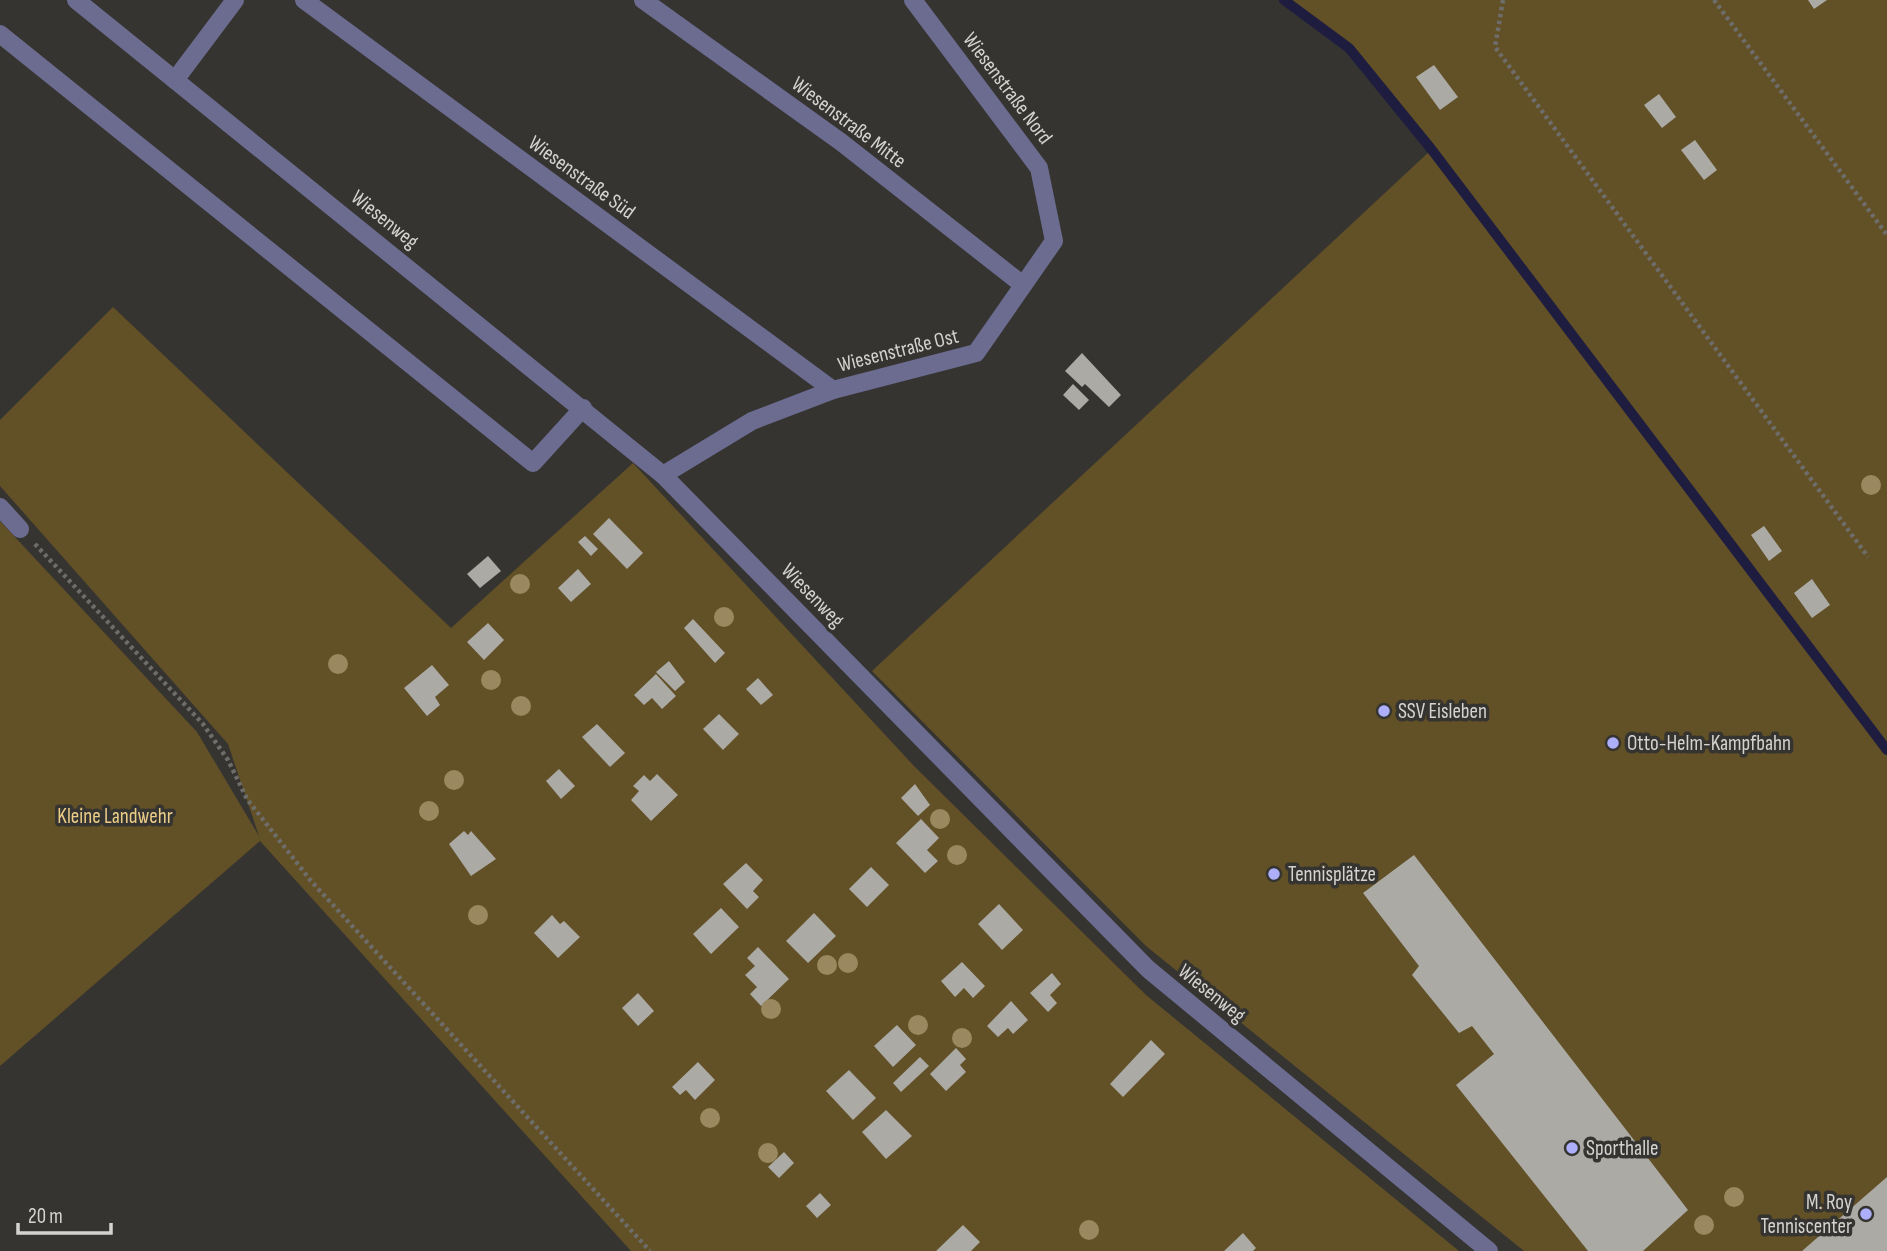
<svg xmlns="http://www.w3.org/2000/svg" width="1887" height="1251" font-family="'Sofia Sans Condensed',sans-serif">
<style>
.green{fill:#625027}
.lines{fill:none;stroke-linecap:round;stroke-linejoin:round}
.stream{stroke:#1e1d40;stroke-width:10}
.building{fill:#abaaa5}
.path{stroke:#6e6d6a;stroke-width:4.5;stroke-dasharray:3.5 3.5;stroke-linecap:butt}
.minor{stroke:#6b6c90;stroke-width:18}
.tree{fill:#9a8860}
.poi-dot{fill:#adaffb;stroke:#363431;stroke-width:2.5}
.labels{text-anchor:middle;stroke-width:7;stroke-linejoin:round;paint-order:stroke}
.street-label{font-size:21px;fill:#d4d3d1;stroke:#363431}
.poi-label{font-size:21px;fill:#d4d3d1;stroke:#363431;text-anchor:start}
.park-label{font-size:21px;fill:#ebcd87;stroke:#363431}
</style>
<rect width="100%" height="100%" fill="#363431"/>
<g class="green">
<polygon points="1284,0 1887,0 1887,1251 1524,1251 1146,946 872,671 1431,150 1349,48"/>
<polygon points="113,307 451,628 633,463 914,766 1146,995 1459,1251 631,1251 260,841 0,1066 0,521 197,732 259,836 228,744 0,486 0,420"/>
</g>
<g class="lines">
<polyline class="stream" points="1284,0 1349,48 1432,150 1887,750"/>
</g>
<g class="building">
<polygon points="1808,0 1827,0 1814,9"/>
<polygon points="1434,65 1458,97 1440,110 1416,77"/>
<polygon points="1659,94 1676,117 1662,128 1644,105"/>
<polygon points="1695,140 1717,170 1704,180 1681,150"/>
<polygon points="1082,353 1121,395 1109,407 1085,384 1082,387 1065,371"/>
<polygon points="1073,384 1089,400 1079,410 1063,395"/>
<polygon points="609,518 643,553 627,569 593,534"/>
<polygon points="1764,526 1782,551 1769,561 1751,535"/>
<polygon points="585,536 598,549 591,556 578,542"/>
<polygon points="488,556 501,571 480,588 467,574"/>
<polygon points="578,569 591,584 571,602 558,588"/>
<polygon points="1812,579 1830,605 1812,618 1794,593"/>
<polygon points="693,619 725,653 715,663 684,628"/>
<polygon points="488,623 504,640 484,660 467,642"/>
<polygon points="669,661 685,682 675,691 656,672"/>
<polygon points="432,665 449,685 435,697 440,705 427,716 404,688"/>
<polygon points="656,674 676,696 662,709 652,698 644,705 634,695"/>
<polygon points="758,678 773,695 761,705 746,689"/>
<polygon points="719,714 739,734 723,750 703,729"/>
<polygon points="597,724 625,753 610,767 582,737"/>
<polygon points="559,769 575,786 561,799 546,781"/>
<polygon points="657,774 678,795 651,821 631,800 639,791 633,786 644,775 650,781"/>
<polygon points="915,784 930,805 918,816 901,798"/>
<polygon points="921,819 939,838 927,850 938,861 925,873 896,843"/>
<polygon points="464,831 468,835 471,831 496,859 471,876 449,844"/>
<polygon points="1414,855 1688,1210 1643,1251 1588,1251 1456,1085 1494,1054 1472,1026 1459,1033 1412,975 1419,966 1363,893"/>
<polygon points="746,863 763,880 753,891 759,897 747,909 723,884"/>
<polygon points="871,867 889,885 867,907 849,889"/>
<polygon points="999,904 1023,930 1002,950 978,924"/>
<polygon points="721,908 739,927 711,954 693,934"/>
<polygon points="814,913 836,936 808,963 786,941"/>
<polygon points="552,915 560,924 564,921 580,937 558,958 534,933"/>
<polygon points="758,947 789,979 761,1006 750,994 757,987 745,975 755,966 747,958"/>
<polygon points="962,962 985,986 973,998 964,988 955,997 941,981"/>
<polygon points="1052,973 1061,984 1050,995 1057,1003 1048,1012 1030,993"/>
<polygon points="638,993 654,1011 638,1026 622,1008"/>
<polygon points="1011,1001 1028,1020 1013,1034 1008,1028 998,1037 987,1026"/>
<polygon points="897,1025 916,1045 893,1067 874,1046"/>
<polygon points="1151,1040 1165,1054 1123,1097 1110,1084"/>
<polygon points="956,1048 966,1059 960,1065 966,1072 946,1091 930,1074"/>
<polygon points="920,1057 929,1066 901,1092 893,1083"/>
<polygon points="698,1062 715,1080 695,1100 686,1090 680,1095 672,1087"/>
<polygon points="849,1070 876,1098 853,1120 826,1091"/>
<polygon points="886,1110 912,1136 886,1159 862,1132"/>
<polygon points="784,1152 794,1163 779,1178 768,1167"/>
<polygon points="1887,1177 1887,1251 1802,1251"/>
<polygon points="820,1193 831,1205 817,1218 806,1206"/>
<polygon points="963,1225 980,1242 971,1251 936,1251"/>
<polygon points="1243,1233 1256,1248 1253,1251 1224,1251"/>
</g>
<g class="lines">
<g class="path">
<polyline points="1503,0 1495,47 1868,557"/>
<polyline points="1714,0 1887,235"/>
<polyline points="35,544 203,724 228,760 247,799 311,881 650,1251"/>
</g>
<g class="minor">
<polyline points="76,0 663,475 1148,969 1489,1251"/>
<polyline points="304,0 833,390"/>
<polyline points="643,0 841,142 1023,285"/>
<polyline points="0,34 533,463 583,408"/>
<polyline points="175,80 235,0"/>
<polyline points="663,475 752,421 833,390 976,353 1054,241 1039,168 913,0"/>
<polyline points="0,507 20,529"/>
</g>
</g>
<g class="tree">
<circle cx="1871" cy="485" r="10"/>
<circle cx="520" cy="584" r="10"/>
<circle cx="724" cy="617" r="10"/>
<circle cx="338" cy="664" r="10"/>
<circle cx="491" cy="680" r="10"/>
<circle cx="521" cy="706" r="10"/>
<circle cx="454" cy="780" r="10"/>
<circle cx="429" cy="811" r="10"/>
<circle cx="940" cy="819" r="10"/>
<circle cx="957" cy="855" r="10"/>
<circle cx="478" cy="915" r="10"/>
<circle cx="848" cy="963" r="10"/>
<circle cx="827" cy="965" r="10"/>
<circle cx="771" cy="1009" r="10"/>
<circle cx="918" cy="1025" r="10"/>
<circle cx="962" cy="1038" r="10"/>
<circle cx="710" cy="1118" r="10"/>
<circle cx="768" cy="1153" r="10"/>
<circle cx="1734" cy="1197" r="10"/>
<circle cx="1704" cy="1225" r="10"/>
<circle cx="1089" cy="1230" r="10"/>
</g>
<g class="poi-dot">
<circle cx="1384" cy="711" r="7"/>
<circle cx="1613" cy="743" r="7"/>
<circle cx="1274" cy="874" r="7"/>
<circle cx="1572" cy="1148" r="7"/>
<circle cx="1866" cy="1214" r="7"/>
</g>
<g class="labels">
<g class="street-label">
<text transform="translate(1008 88) rotate(53)" y="7">Wiesenstraße Nord</text>
<text transform="translate(849 122) rotate(37)" y="7">Wiesenstraße Mitte</text>
<text transform="translate(582 177) rotate(36)" y="7">Wiesenstraße Süd</text>
<text transform="translate(385 219) rotate(39)" y="7">Wiesenweg</text>
<text transform="translate(898 350) rotate(-14)" y="7">Wiesenstraße Ost</text>
<text transform="translate(813 595) rotate(46)" y="7">Wiesenweg</text>
<text transform="translate(1212 993) rotate(39)" y="7">Wiesenweg</text>
</g>
<g class="poi-label">
<text x="1398" y="718">SSV Eisleben</text>
<text x="1627" y="750">Otto-Helm-Kampfbahn</text>
<text x="1288" y="881">Tennisplätze</text>
<text x="1586" y="1155">Sporthalle</text>
<text x="1852" y="1209" text-anchor="end">M. Roy<tspan x="1852" dy="24">Tenniscenter</tspan></text>
</g>
<g class="park-label">
<text x="115" y="823">Kleine Landwehr</text>
</g>
</g>
<path d="M18 1223v10h93v-10" fill="none" stroke="#d4d3d1" stroke-width="3.5"/>
<text x="28" y="1223" font-size="21" fill="#d4d3d1" stroke="#363431" stroke-width="5" paint-order="stroke">20 m</text>
</svg>
